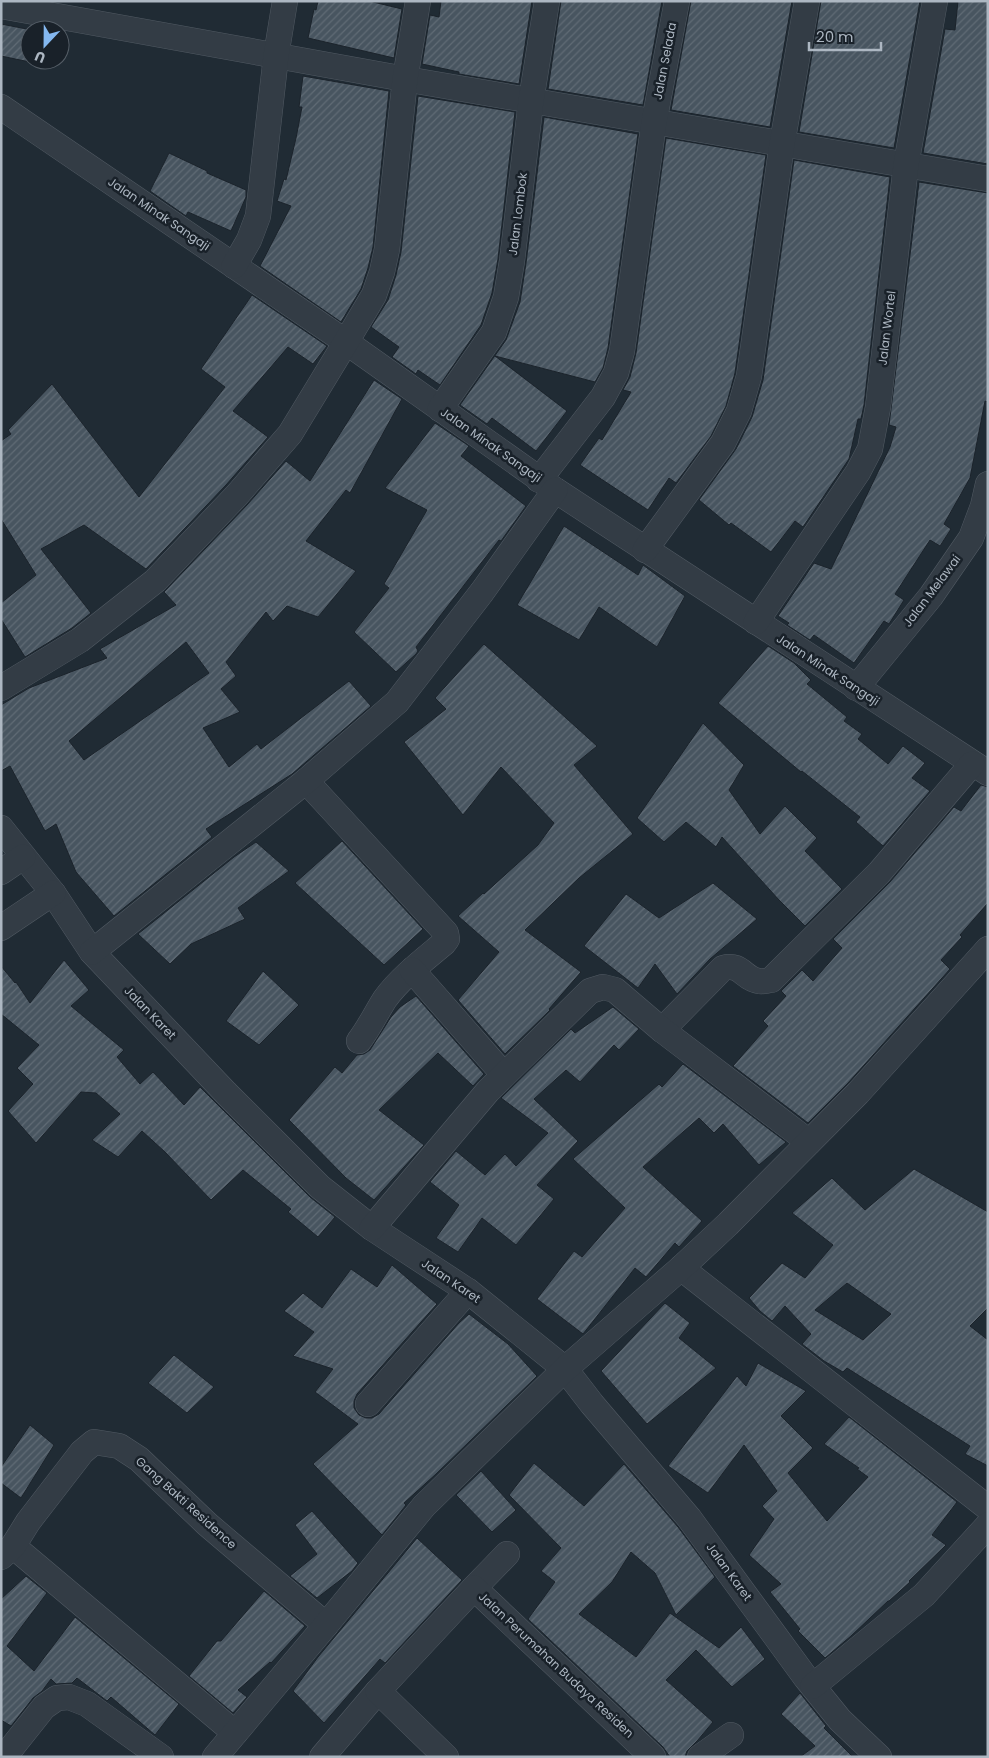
<svg xmlns="http://www.w3.org/2000/svg" width="989" height="1758" font-family="Poppins,sans-serif">
<style>
.building{fill:url(#building-hatch);stroke:#1b232b;fill-rule:evenodd}
.lines{fill:none;stroke-linecap:round;stroke-linejoin:round}
.street-casing{stroke:#515a63;stroke-width:26}
.street{stroke:#333c45;stroke-width:25}
.labels{text-anchor:middle;stroke-width:5;stroke-linejoin:round;paint-order:stroke}
.street-label{font-size:12px;fill:#adb7c2;stroke:#192129}
</style>
<defs>
<pattern id="building-hatch" width="6" height="6" patternUnits="userSpaceOnUse" patternTransform="scale(1.25)"><rect width="6" height="6" fill="#485560"/><path d="M-1 1l2-2M0 6l6-6M5 7l2-2" fill="none" stroke="#606b75"/></pattern>
</defs>
<rect width="100%" height="100%" fill="#202b34"/>
<g class="building">
<polygon points="318,1 369,1 402,9 394,58 308,38 314,9 316,10"/>
<polygon points="441,1 532,1 519,84 459,74 459,72 422,64 430,15 439,17"/>
<polygon points="561,1 662,1 643,105 548,89"/>
<polygon points="691,1 792,1 770,127 671,110"/>
<polygon points="821,1 920,1 894,148 799,132"/>
<polygon points="958,1 988,2 988,164 923,153 945,29 955,30"/>
<polygon points="1,24 32,30 30,30 30,60 45,60 44,65 1,56"/>
<polygon points="303,76 389,91 373,247 368,268 361,289 341,322 260,266 291,206 277,201 284,179 286,180 296,138 302,107 299,107"/>
<polygon points="418,96 515,112 498,259 492,293 481,325 440,385 418,370 416,374 392,357 399,347 371,327 388,300 396,275 401,252"/>
<polygon points="544,117 638,134 608,348 603,368 595,382 495,356 567,411 536,451 492,418 487,424 460,405 506,340 520,302 526,263"/>
<polygon points="666,138 766,155 735,373 726,406 711,436 676,483 669,478 648,510 580,465 599,438 602,440 631,392 623,390 630,377 636,353"/>
<polygon points="169,153 207,171 207,173 246,190 246,197 231,231 188,212 186,216 150,191"/>
<polygon points="794,160 890,177 864,405 861,419 858,419 849,459 803,527 795,521 771,552 731,523 729,525 699,500 736,449 752,417 763,380"/>
<polygon points="919,182 988,193 988,402 985,401 970,478 944,524 951,529 940,546 930,540 895,594 904,600 889,624 884,621 854,663 814,635 810,640 787,625 789,623 778,616 814,563 831,569 890,447 896,427 889,425"/>
<polygon points="252,295 327,346 313,364 288,347 233,411 268,437 226,485 146,569 84,525 41,549 91,613 72,628 25,657 1,619 1,603 36,575 1,519 1,441 11,434 8,430 52,384 139,497 225,387 201,369"/>
<path d="M374,380l28,19 -52,94 -4,-3 -40,51 50,30 -38,46 -31,-11 -14,15 -7,-9 -40,50 10,14 -15,13 19,23 -37,16 26,39 28,-23 4,5 88,-68 22,25 -79,68 -86,55 6,8 -98,79 -38,-44 -20,-48 -11,7 -35,-65 -9,5v-66l28,-17 78,-30 -7,-9 76,-44 -12,-13 83,-87 39,-44 24,20zM186,642l23,31 -125,87 -15,-19z"/>
<polygon points="435,423 469,446 461,456 526,506 501,541 499,540 416,647 418,651 416,654 396,672 354,632 389,588 384,584 427,510 385,488"/>
<polygon points="564,526 638,575 643,565 685,596 657,647 599,607 579,640 517,605"/>
<polygon points="484,644 597,746 574,765 633,834 579,878 525,930 581,972 549,1009 550,1010 505,1054 458,1000 499,952 458,916 483,893 484,894 538,845 554,823 501,767 463,815 404,742 446,709 435,698"/>
<polygon points="768,646 794,663 811,680 807,684 847,717 844,721 862,734 858,739 888,764 903,746 925,763 912,778 930,791 883,846 856,822 860,817 802,771 801,772 718,703"/>
<polygon points="703,723 744,765 729,790 760,834 785,806 817,838 805,851 842,889 805,926 779,900 722,837 716,847 686,822 664,842 637,818"/>
<polygon points="981,785 988,787 988,903 960,935 962,937 941,960 950,969 848,1083 808,1123 733,1066 768,1026 763,1021 786,996 781,991 802,970 813,981 842,948 833,939 890,882 954,807 961,811"/>
<polygon points="342,841 423,929 384,965 295,883"/>
<polygon points="256,842 289,871 238,908 245,919 191,944 170,964 138,934 234,857"/>
<polygon points="713,883 757,919 710,959 677,994 655,964 638,988 584,946 626,894 659,918"/>
<polygon points="64,960 89,990 71,1006 124,1050 117,1057 140,1084 153,1072 184,1105 200,1087 310,1197 335,1217 318,1237 288,1212 291,1209 243,1170 211,1200 165,1152 142,1131 118,1157 92,1140 120,1114 96,1093 81,1092 36,1143 8,1111 33,1084 17,1068 39,1045 1,1014 1,966 15,983 16,982 30,1003"/>
<polygon points="263,971 299,1005 259,1045 226,1021"/>
<polygon points="416,996 484,1074 473,1086 438,1053 379,1110 424,1145 374,1200 346,1178 289,1120 335,1067 342,1073 357,1055 364,1054 370,1050 391,1017 400,1007"/>
<polygon points="613,1007 639,1029 619,1050 614,1045 580,1082 566,1070 534,1099 578,1141 537,1185 554,1199 516,1245 482,1218 458,1252 436,1238 459,1205 430,1182 456,1151 485,1175 505,1154 516,1166 548,1133 501,1098 571,1029 575,1033"/>
<polygon points="683,1064 786,1142 759,1165 723,1124 714,1133 699,1118 643,1167 702,1221 679,1247 675,1243 646,1277 635,1268 583,1334 537,1299 574,1251 582,1257 625,1208 573,1159 659,1084 662,1087"/>
<path d="M914,1169l74,43v96l-18,18 18,14v126l-23,-12 5,-8 -123,-78 -4,4 -19,-11 -22,-17 9,-10 -26,-28 -13,15 -12,-10 -11,-13 33,-35 23,15 28,-33 -41,-32 40,-35 33,32zM847,1283l44,31 -28,26 -48,-30z"/>
<polygon points="392,1265 437,1304 357,1394 354,1401 354,1408 359,1415 366,1418 372,1418 379,1414 459,1323 469,1314 508,1344 537,1376 436,1474 404,1503 406,1505 382,1535 313,1464 358,1424 315,1392 333,1369 293,1356 314,1332 284,1311 303,1293 322,1308 351,1269 377,1287"/>
<polygon points="665,1303 690,1323 679,1338 716,1368 647,1424 601,1371"/>
<polygon points="174,1355 214,1387 187,1413 148,1383"/>
<polygon points="758,1363 806,1391 781,1416 813,1448 788,1473 827,1521 868,1477 857,1469 859,1468 824,1444 849,1417 957,1502 932,1535 946,1545 909,1581 910,1582 889,1601 888,1601 851,1636 825,1658 798,1631 800,1629 770,1592 781,1584 749,1555 774,1519 762,1506 777,1491 744,1445 708,1493 668,1466 737,1376 746,1386"/>
<polygon points="30,1425 54,1445 21,1498 1,1483 1,1467"/>
<polygon points="534,1463 584,1506 624,1464 678,1527 715,1577 676,1615 655,1573 631,1552 612,1582 579,1614 636,1657 670,1613 719,1648 741,1627 765,1659 732,1687 696,1650 666,1680 713,1722 697,1741 687,1751 685,1757 670,1757 663,1747 528,1619 555,1582 541,1571 561,1548 509,1495"/>
<polygon points="481,1471 516,1510 492,1532 456,1495"/>
<polygon points="312,1511 358,1563 352,1571 317,1598 290,1576 317,1554 295,1525"/>
<polygon points="417,1538 462,1580 385,1663 380,1659 324,1723 293,1691 318,1657"/>
<polygon points="26,1576 47,1593 7,1646 34,1671 75,1617 179,1704 155,1735 111,1697 107,1701 77,1678 72,1683 56,1684 51,1679 42,1691 33,1698 11,1726 1,1720 1,1599"/>
<polygon points="264,1591 305,1626 271,1663 270,1662 238,1690 247,1697 233,1713 189,1676 217,1641 221,1641"/>
<polygon points="800,1693 826,1726 824,1728 853,1757 800,1757 815,1746 781,1714"/>
</g>
<g class="lines">
<defs>
<g id="street">
<polyline points="1,6 405,79 988,179"/>
<polyline points="1,107 346,342 555,490 988,773"/>
<polyline points="234,266 249,240 258,216 276,56 285,1"/>
<polyline points="440,409 494,332 506,297 512,261 531,101 547,1"/>
<polyline points="539,480 603,397 616,373 622,351 654,122 677,1"/>
<polyline points="645,550 723,443 739,411 749,376 782,144 807,1"/>
<polyline points="756,622 858,472 870,449 878,407 906,165 935,1"/>
<polyline points="1,688 80,640 155,581 237,495 290,434 346,342 374,295 382,272 387,249 405,79 418,1"/>
<polyline points="856,688 931,596 971,538 983,506 988,484"/>
<path d="M306,781l140,152 1,6 -3,4c-19,16 -44,35 -59,56 -9,14 -16,29 -26,42"/>
<polyline points="1,828 53,893 92,952 226,1093 320,1187 372,1228 468,1291 565,1369 592,1404 689,1518 806,1678 840,1720 879,1757"/>
<polyline points="1,872 23,857"/>
<polyline points="1,928 53,893"/>
<polyline points="92,952 306,781 397,702 482,592 555,490"/>
<polyline points="412,970 504,1075"/>
<path d="M662,1030l61,-62c19,-5 20,11 36,13 4,1 8,-1 12,-1l108,-107 93,-109"/>
<polyline points="372,1228 488,1091 590,991 603,987 615,990 662,1030 809,1142"/>
<polyline points="681,1268 988,1508"/>
<polyline points="368,1404 468,1291"/>
<polyline points="13,1546 235,1733"/>
<polyline points="1,1557 13,1546 28,1522 82,1452 94,1442 119,1446 139,1459 207,1524 326,1625"/>
<polyline points="474,1588 507,1554"/>
<polyline points="813,1686 924,1595 988,1525"/>
<polyline points="9,1751 44,1707 57,1698 69,1697 87,1704 161,1757"/>
<polyline points="215,1757 326,1625 424,1506 565,1369 681,1268 728,1224 858,1093 988,949"/>
<polyline points="322,1757 378,1691"/>
<polyline points="446,1757 378,1691 474,1588 653,1757"/>
<polyline points="700,1757 731,1735"/>
</g>
</defs>
<use href="#street" class="street-casing"/>
<use href="#street" class="street"/>
</g>
<g class="labels">
<g class="street-label">
<text transform="translate(665 61) rotate(-79)" y="4">Jalan Selada</text>
<text transform="translate(159 214) rotate(34)" y="4">Jalan Minak Sangaji</text>
<text transform="translate(518 214) rotate(-83)" y="4">Jalan Lombok</text>
<text transform="translate(887 328) rotate(-83)" y="4">Jalan Wortel</text>
<text transform="translate(491 445) rotate(35)" y="4">Jalan Minak Sangaji</text>
<text transform="translate(932 591) rotate(-53)" y="4">Jalan Melawai</text>
<text transform="translate(828 670) rotate(33)" y="4">Jalan Minak Sangaji</text>
<text transform="translate(150 1013) rotate(46)" y="4">Jalan Karet</text>
<text transform="translate(451 1281) rotate(34)" y="4">Jalan Karet</text>
<text transform="translate(186 1503) rotate(42)" y="4">Gang Bakti Residence</text>
<text transform="translate(729 1572) rotate(54)" y="4">Jalan Karet</text>
<text transform="translate(556 1665) rotate(43)" y="4">Jalan Perumahan Budaya Residen</text>
</g>
</g>
<rect width="989" height="1758" fill="none" stroke="#adb7c2" stroke-width="5"/>
<g transform="translate(45 45) rotate(202)"><circle r="24" fill="#192129" stroke="#545d66"/>
<path d="M0-4L9 19L0 12L-9 19Z" fill="#84b8f0"/>
<text y="-8" font-size="14" font-weight="bold" text-anchor="middle" fill="#adb7c2">U</text>
</g>
<path d="M809 42v8h72v-8" fill="none" stroke="#adb7c2" stroke-width="2.5"/>
<text x="816" y="42" font-size="15" fill="#adb7c2" stroke="#192129" stroke-width="4" paint-order="stroke">20 m</text>
</svg>
